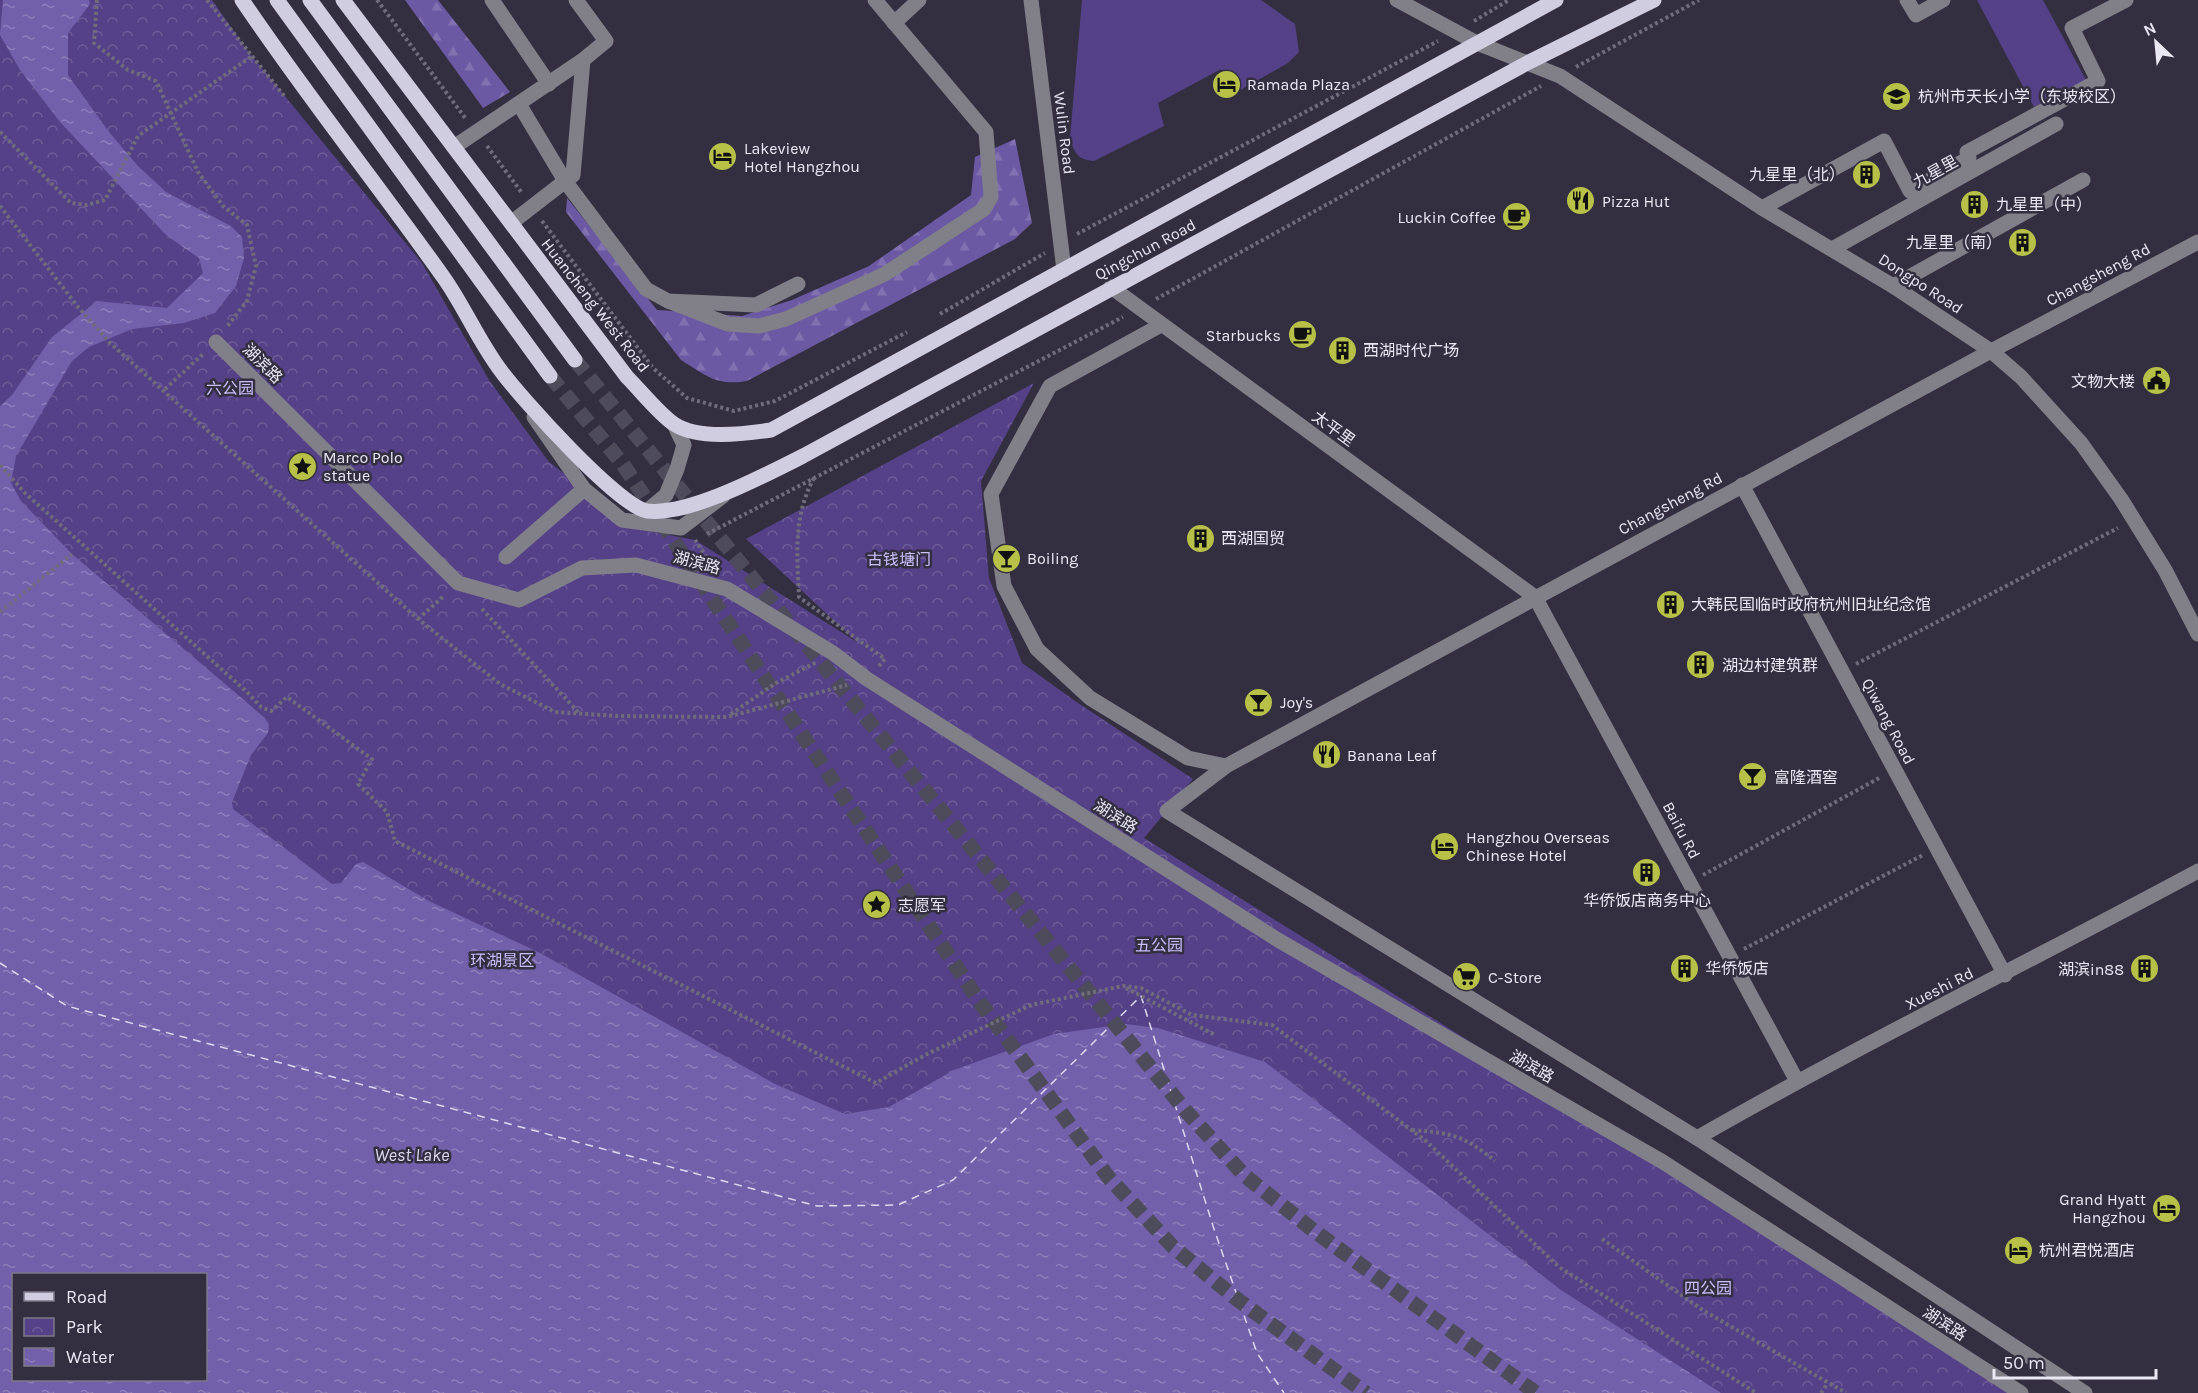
<svg xmlns="http://www.w3.org/2000/svg" width="2198" height="1393" font-family="Karla,'Noto Sans SC',sans-serif">
<style>
.green{fill:#554188}
.forest{fill:url(#forest-firs)}
.park{fill:url(#park-crowns);fill-rule:evenodd}
.water{fill:url(#water-ripples);fill-rule:evenodd}
.lines{fill:none;stroke-linecap:round;stroke-linejoin:round}
.ferry{stroke:#dcd9ee;stroke-width:1.5;stroke-dasharray:8 6;stroke-linecap:butt}
.major-tunnel{stroke:#4e4b5b;stroke-width:15;stroke-dasharray:15 8;stroke-linecap:butt}
.path{stroke:#706c7b;stroke-width:4;stroke-dasharray:3 3;stroke-linecap:butt}
.minor{stroke:#818089;stroke-width:15}
.major{stroke:#d1cde0;stroke-width:15}
.labels{text-anchor:middle;stroke-width:5;stroke-linejoin:round;paint-order:stroke}
.poi-label{font-size:16px;fill:#eae8f3;stroke:#332f40;text-anchor:start}
.street-label{font-size:16px;fill:#eae8f3;stroke:#332f40}
.park-label{font-size:16px;fill:#ccbffd;stroke:#332f40}
.water-label{font-size:18px;font-style:italic;fill:#dcd9ee;stroke:#332f40}
</style>
<defs>
<pattern id="forest-firs" width="22" height="20" patternUnits="userSpaceOnUse" patternTransform="scale(1.5)"><rect width="22" height="20" fill="#6c59a3"/><path d="M5 1l3.5 6h-7zM16 11l3.5 6h-7z" fill="#8171b0"/></pattern>
<pattern id="park-crowns" width="20" height="18" patternUnits="userSpaceOnUse" patternTransform="scale(1.5)"><rect width="20" height="18" fill="#554188"/><path d="M2 6a3 3 0 1 1 6 0M12 15a3 3 0 1 1 6 0" fill="none" stroke="#6e5c99"/></pattern>
<pattern id="water-ripples" width="26" height="14" patternUnits="userSpaceOnUse" patternTransform="scale(1.5)"><rect width="26" height="14" fill="#7360ab"/><path d="M2 4q2-2 4 0t4 0M15 11q2-2 4 0t4 0" fill="none" stroke="#8e7ebb"/></pattern>
</defs>
<rect width="100%" height="100%" fill="#332f40"/>
<g class="green">
<path d="M1082,0h179l34,24 4,28 -11,11 -53,30 -14,-24 -63,34 6,23 -70,35c-16,-1 -20,-8 -24,-23z"/>
<polygon points="1977,0 2043,0 2086,80 2034,107"/>
</g>
<g class="forest">
<polygon points="405,0 438,0 510,92 483,108"/>
<path d="M1015,139l17,84 -17,16 -268,142c-31,5 -40,-5 -66,-21l-115,-148 1,-14 90,112 85,6 50,-16 77,-34 102,-71 4,-38z"/>
</g>
<path class="park" d="M0,0h212l35,50 175,213 67,117 60,82 88,67 58,11 162,102 -111,-103 288,-156 -53,98 8,97 33,85 56,40 115,76 -49,59 519,324 358,231h-2021zM14,1274h192v106h-192z"/>
<path class="water" d="M3,0h86l1,4 -22,29v42l41,57 29,34 28,26 65,34 11,11 2,21 -8,28 -21,27 -31,10 -52,6 -43,18 -17,14 -56,95 -5,27 10,18 51,53 193,164 4,7 -1,8 -17,22 -19,47 1,7 99,75 9,-1 15,-19 7,-2 66,39 111,52 235,131 70,30 44,-7 65,-37 100,-36 71,-10 33,4 107,34 296,228 160,103h-1721v-987l12,-11 40,-58 45,-36 70,7 36,-35 -4,-15 -33,-23 -106,-113 -40,-52 -20,-35zM14,1274h192v106h-192z"/>
<g class="lines">
<polyline class="ferry" points="0,963 67,1006 817,1206 898,1205 953,1180 1141,996 1213,1226 1257,1353 1284,1393"/>
<g class="major-tunnel">
<polyline points="575,360 1185,1110 1244,1175 1313,1230 1536,1393"/>
<polyline points="550,376 622,463 979,1001 1109,1178 1173,1247 1238,1300 1366,1393"/>
</g>
<g class="path">
<polyline points="97,0 94,43 128,70 156,81 198,172 223,206 247,225 256,266 247,301 226,328"/>
<polyline points="207,0 285,97"/>
<polyline points="377,0 466,119"/>
<polyline points="1474,21 1509,0"/>
<polyline points="1576,67 1699,0"/>
<polyline points="0,132 71,203 87,205 105,200 138,136 252,56"/>
<polyline points="487,146 522,193"/>
<polyline points="0,206 78,307 110,343 418,619 500,684 555,712 618,716 727,717 847,685"/>
<polyline points="542,221 653,368 687,398 734,411 775,401 907,332"/>
<polyline points="1077,234 1438,41"/>
<polyline points="1156,299 1541,86"/>
<polyline points="940,314 1045,253"/>
<polyline points="165,389 203,354"/>
<polyline points="0,465 26,494 247,692 261,707 271,711 287,697 372,759 358,784 387,812 395,841 876,1083 925,1055 1031,1005 1123,986 1141,988 1192,1015 1272,1025 1426,1141 1559,1267 1756,1393"/>
<path d="M814,478c-21,38 -17,77 -15,119l86,62 -7,8"/>
<polyline points="707,534 1123,317"/>
<polyline points="695,540 714,568"/>
<polyline points="482,609 579,713"/>
<polyline points="0,612 72,554"/>
<polyline points="418,619 445,595"/>
<polyline points="1856,664 2118,528"/>
<polyline points="731,714 776,683 817,662"/>
<polyline points="1703,875 1881,777"/>
<polyline points="1744,949 1923,855"/>
<polyline points="1126,988 1215,1035"/>
<path d="M1412,1130c41,3 52,6 83,31"/>
<polyline points="1602,1239 1704,1311 1846,1393"/>
<polyline points="1821,1393 1828,1383"/>
</g>
<g class="minor">
<polyline points="492,0 549,84"/>
<polyline points="576,0 606,41 583,60"/>
<polyline points="1031,0 1064,270"/>
<polyline points="1397,0 1477,43 1560,76 1762,208 1893,286 1991,351 2021,377 2081,443 2121,499 2165,570 2198,634"/>
<polyline points="1907,0 1916,15 1943,0"/>
<polyline points="894,23 919,0"/>
<polyline points="519,104 565,181 646,289 668,301 756,305 798,284"/>
<polyline points="454,147 583,60 573,175 511,223"/>
<polyline points="1762,208 1884,141 1910,191 1969,158 1967,152 2098,81 2072,28 2126,0"/>
<polyline points="1832,249 2056,124"/>
<polyline points="1893,286 2083,180"/>
<polyline points="1111,287 1535,597 1797,1081"/>
<polyline points="668,301 728,324 759,326 786,319 885,274 984,209 991,197 986,132 875,0"/>
<polyline points="1161,325 1050,386 991,494 1004,586 1037,649 1090,698 1188,758 1226,766"/>
<polyline points="216,342 458,583 519,600 582,568 636,565 727,589 833,653 867,679 1278,940 1663,1162 2021,1393"/>
<polyline points="534,417 584,489 622,520 681,528 723,496"/>
<polyline points="1742,485 2005,975"/>
<polyline points="647,511 666,495 677,469 684,445 674,424"/>
<polyline points="506,557 584,489"/>
<path d="M1697,1138c164,-94 334,-177 501,-267"/>
<polyline points="2085,1393 1697,1138 1167,811 1226,766 1991,351 2198,242"/>
</g>
<g class="major">
<path d="M242,0c64,95 136,185 202,278 21,30 35,64 57,93 19,26 118,136 146,140 42,5 118,-36 156,-55l726,-394 125,-62"/>
<polyline points="277,0 550,376"/>
<polyline points="310,0 575,360"/>
<path d="M343,0l284,377c13,13 33,38 47,47 24,16 70,10 97,6l785,-430"/>
</g>
</g>
<defs>
<symbol id="hotel-disc" viewBox="-11 -11 22 22"><circle r="9.5" fill="#b7c148" stroke="#332f40"/><path d="M-6-4.5h1.5V1H6V5H4.5V3h-9V5H-6ZM-4 0a1.8 1.8 0 1 1 3.6 0ZM.5 0V-2.5h3Q6-2.5 6 0Z" fill="#111"/></symbol>
<symbol id="school-disc" viewBox="-11 -11 22 22"><circle r="9.5" fill="#b7c148" stroke="#332f40"/><path d="M0-5L7-2L0 1L-7-2ZM-4 1L0 2.5L4 1V4Q0 6-4 4Z" fill="#111"/></symbol>
<symbol id="building-disc" viewBox="-11 -11 22 22"><circle r="9.5" fill="#b7c148" stroke="#332f40"/><path d="M-4-6H4V6H1V3H-1V6H-4ZM-2.5-4.3h1.7v1.8h-1.7ZM.8-4.3h1.7v1.8H.8ZM-2.5-1h1.7V.8h-1.7ZM.8-1h1.7V.8H.8Z" fill="#111"/></symbol>
<symbol id="restaurant-disc" viewBox="-11 -11 22 22"><circle r="9.5" fill="#b7c148" stroke="#332f40"/><path d="M-5-6h1v4h1v-4h1v4h1v-4h1v5L-1.5 .5V6h-2V.5L-5-1ZM5-6V6H3V1.5H1.5Q1.5-4 5-6Z" fill="#111"/></symbol>
<symbol id="cafe-disc" viewBox="-11 -11 22 22"><circle r="9.5" fill="#b7c148" stroke="#332f40"/><path d="M-5.5-4.5H6V0H3Q3 3.5 0 3.5H-2.5Q-5.5 3.5-5.5 0ZM3-3.2v2h1.7v-2ZM-6 4.5H4V6H-6Z" fill="#111"/></symbol>
<symbol id="civic-disc" viewBox="-11 -11 22 22"><circle r="9.5" fill="#b7c148" stroke="#332f40"/><path d="M-.6-6.5H3V-4.5H.6V-3L4-1V1h2V6H-6V1h2V-1L-.6-3ZM-1.2 2.5V6h2.4V2.5Z" fill="#111"/></symbol>
<symbol id="sight-disc" viewBox="-11 -11 22 22"><circle r="9.5" fill="#b7c148" stroke="#332f40"/><path d="M0-6L1.8-2.2L6-1.7L2.9 1.2L3.7 5.4L0 3.3L-3.7 5.4L-2.9 1.2L-6-1.7L-1.8-2.2Z" fill="#111"/></symbol>
<symbol id="bar-disc" viewBox="-11 -11 22 22"><circle r="9.5" fill="#b7c148" stroke="#332f40"/><path d="M-6-5H6L.8 .8V4.5H3.5V6h-7V4.5H-.8V.8Z" fill="#111"/></symbol>
<symbol id="supermarket-disc" viewBox="-11 -11 22 22"><circle r="9.5" fill="#b7c148" stroke="#332f40"/><path d="M-6-5.5h2.5l.6 2H6L4.5 2H-2.5L-4.4-4H-6ZM-1.5 3.2a1.3 1.3 0 1 0 .1 0ZM3 3.2a1.3 1.3 0 1 0 .1 0Z" fill="#111"/></symbol>
</defs>
<g fill-rule="evenodd">
<use href="#hotel-disc" x="1210" y="68" width="33" height="33"/>
<use href="#school-disc" x="1880" y="80" width="33" height="33"/>
<use href="#hotel-disc" x="706" y="140" width="33" height="33"/>
<use href="#building-disc" x="1850" y="158" width="33" height="33"/>
<use href="#restaurant-disc" x="1564" y="184" width="33" height="33"/>
<use href="#building-disc" x="1958" y="188" width="33" height="33"/>
<use href="#cafe-disc" x="1500" y="200" width="33" height="33"/>
<use href="#building-disc" x="2006" y="226" width="33" height="33"/>
<use href="#cafe-disc" x="1286" y="318" width="33" height="33"/>
<use href="#building-disc" x="1326" y="334" width="33" height="33"/>
<use href="#civic-disc" x="2140" y="364" width="33" height="33"/>
<use href="#sight-disc" x="286" y="450" width="33" height="33"/>
<use href="#building-disc" x="1184" y="522" width="33" height="33"/>
<use href="#bar-disc" x="990" y="542" width="33" height="33"/>
<use href="#building-disc" x="1654" y="588" width="33" height="33"/>
<use href="#building-disc" x="1684" y="648" width="33" height="33"/>
<use href="#bar-disc" x="1242" y="686" width="33" height="33"/>
<use href="#restaurant-disc" x="1310" y="738" width="33" height="33"/>
<use href="#bar-disc" x="1736" y="760" width="33" height="33"/>
<use href="#hotel-disc" x="1428" y="830" width="33" height="33"/>
<use href="#building-disc" x="1630" y="856" width="33" height="33"/>
<use href="#sight-disc" x="860" y="888" width="33" height="33"/>
<use href="#building-disc" x="1668" y="952" width="33" height="33"/>
<use href="#building-disc" x="2128" y="952" width="33" height="33"/>
<use href="#supermarket-disc" x="1450" y="960" width="33" height="33"/>
<use href="#hotel-disc" x="2150" y="1192" width="33" height="33"/>
<use href="#hotel-disc" x="2002" y="1234" width="33" height="33"/>
</g>
<g class="labels">
<g class="poi-label">
<text x="1247" y="90">Ramada Plaza</text>
<text x="1918" y="102">杭州市天长小学（东坡校区）</text>
<text x="744" y="154">Lakeview<tspan x="744" dy="18">Hotel Hangzhou</tspan></text>
<text x="1845" y="180" text-anchor="end">九星里（北）</text>
<text x="1602" y="207">Pizza Hut</text>
<text x="1996" y="210">九星里（中）</text>
<text x="1496" y="223" text-anchor="end">Luckin Coffee</text>
<text x="2002" y="248" text-anchor="end">九星里（南）</text>
<text x="1281" y="341" text-anchor="end">Starbucks</text>
<text x="1363" y="356">西湖时代广场</text>
<text x="2135" y="387" text-anchor="end">文物大楼</text>
<text x="323" y="463">Marco Polo<tspan x="323" dy="18">statue</tspan></text>
<text x="1221" y="544">西湖国贸</text>
<text x="1027" y="564">Boiling</text>
<text x="1691" y="610">大韩民国临时政府杭州旧址纪念馆</text>
<text x="1722" y="671">湖边村建筑群</text>
<text x="1280" y="708">Joy's</text>
<text x="1347" y="761">Banana Leaf</text>
<text x="1774" y="783">富隆酒窖</text>
<text x="1466" y="843">Hangzhou Overseas<tspan x="1466" dy="18">Chinese Hotel</tspan></text>
<text x="1647" y="906" text-anchor="middle">华侨饭店商务中心</text>
<text x="898" y="911">志愿军</text>
<text x="1705" y="974">华侨饭店</text>
<text x="2124" y="975" text-anchor="end">湖滨in88</text>
<text x="1488" y="983">C-Store</text>
<text x="2146" y="1205" text-anchor="end">Grand Hyatt<tspan x="2146" dy="18">Hangzhou</tspan></text>
<text x="2039" y="1256">杭州君悦酒店</text>
</g>
<g class="street-label">
<text transform="translate(1065 133) rotate(83)" y="6">Wulin Road</text>
<text transform="translate(1935 171) rotate(-29)" y="6">九星里</text>
<text transform="translate(1145 249) rotate(-28)" y="6">Qingchun Road</text>
<text transform="translate(2098 274) rotate(-28)" y="6">Changsheng Rd</text>
<text transform="translate(1921 283) rotate(33)" y="6">Dongpo Road</text>
<text transform="translate(596 305) rotate(52)" y="6">Huancheng West Road</text>
<text transform="translate(263 363) rotate(45)" y="6">湖滨路</text>
<text transform="translate(1334 428) rotate(36)" y="6">太平里</text>
<text transform="translate(1670 503) rotate(-28)" y="6">Changsheng Rd</text>
<text transform="translate(697 562) rotate(15)" y="6">湖滨路</text>
<text transform="translate(1889 721) rotate(62)" y="6">Qiwang Road</text>
<text transform="translate(1116 816) rotate(32)" y="6">湖滨路</text>
<text transform="translate(1682 830) rotate(62)" y="6">Baifu Rd</text>
<text transform="translate(1939 988) rotate(-27)" y="6">Xueshi Rd</text>
<text transform="translate(1532 1066) rotate(30)" y="6">湖滨路</text>
<text transform="translate(1945 1323) rotate(33)" y="6">湖滨路</text>
</g>
<g class="park-label">
<text x="230" y="394">六公园</text>
<text x="899" y="565">古钱塘门</text>
<text x="1159" y="951">五公园</text>
<text x="502" y="966">环湖景区</text>
<text x="1708" y="1294">四公园</text>
</g>
<g class="water-label">
<text x="412" y="1161">West Lake</text>
</g>
</g>
<rect x="12" y="1273" width="195" height="108" fill="#332f40" stroke="#7c7988" stroke-width="1.5"/>
<rect x="24" y="1292" width="30" height="9" fill="#d1cde0" stroke="#7c7988" stroke-width="1.5"/>
<text x="66" y="1303" font-size="18" fill="#eae8f3">Road</text>
<rect x="24" y="1318" width="30" height="18" fill="url(#park-crowns)" stroke="#7c7988" stroke-width="1.5"/>
<text x="66" y="1333" font-size="18" fill="#eae8f3">Park</text>
<rect x="24" y="1348" width="30" height="18" fill="url(#water-ripples)" stroke="#7c7988" stroke-width="1.5"/>
<text x="66" y="1363" font-size="18" fill="#eae8f3">Water</text>
<g transform="translate(2156 42) rotate(334)" stroke="#332f40" stroke-width="4.5" paint-order="stroke">
<path d="M0-4.5L10 22L0 15L-10 22Z" fill="#eae8f3"/>
<text y="-9" font-size="16" font-weight="bold" text-anchor="middle" fill="#eae8f3">N</text>
</g>
<path d="M1994 1369v9h162v-9" fill="none" stroke="#eae8f3" stroke-width="3"/>
<text x="2003" y="1369" font-size="18" fill="#eae8f3" stroke="#332f40" stroke-width="4.5" paint-order="stroke">50 m</text>
</svg>
